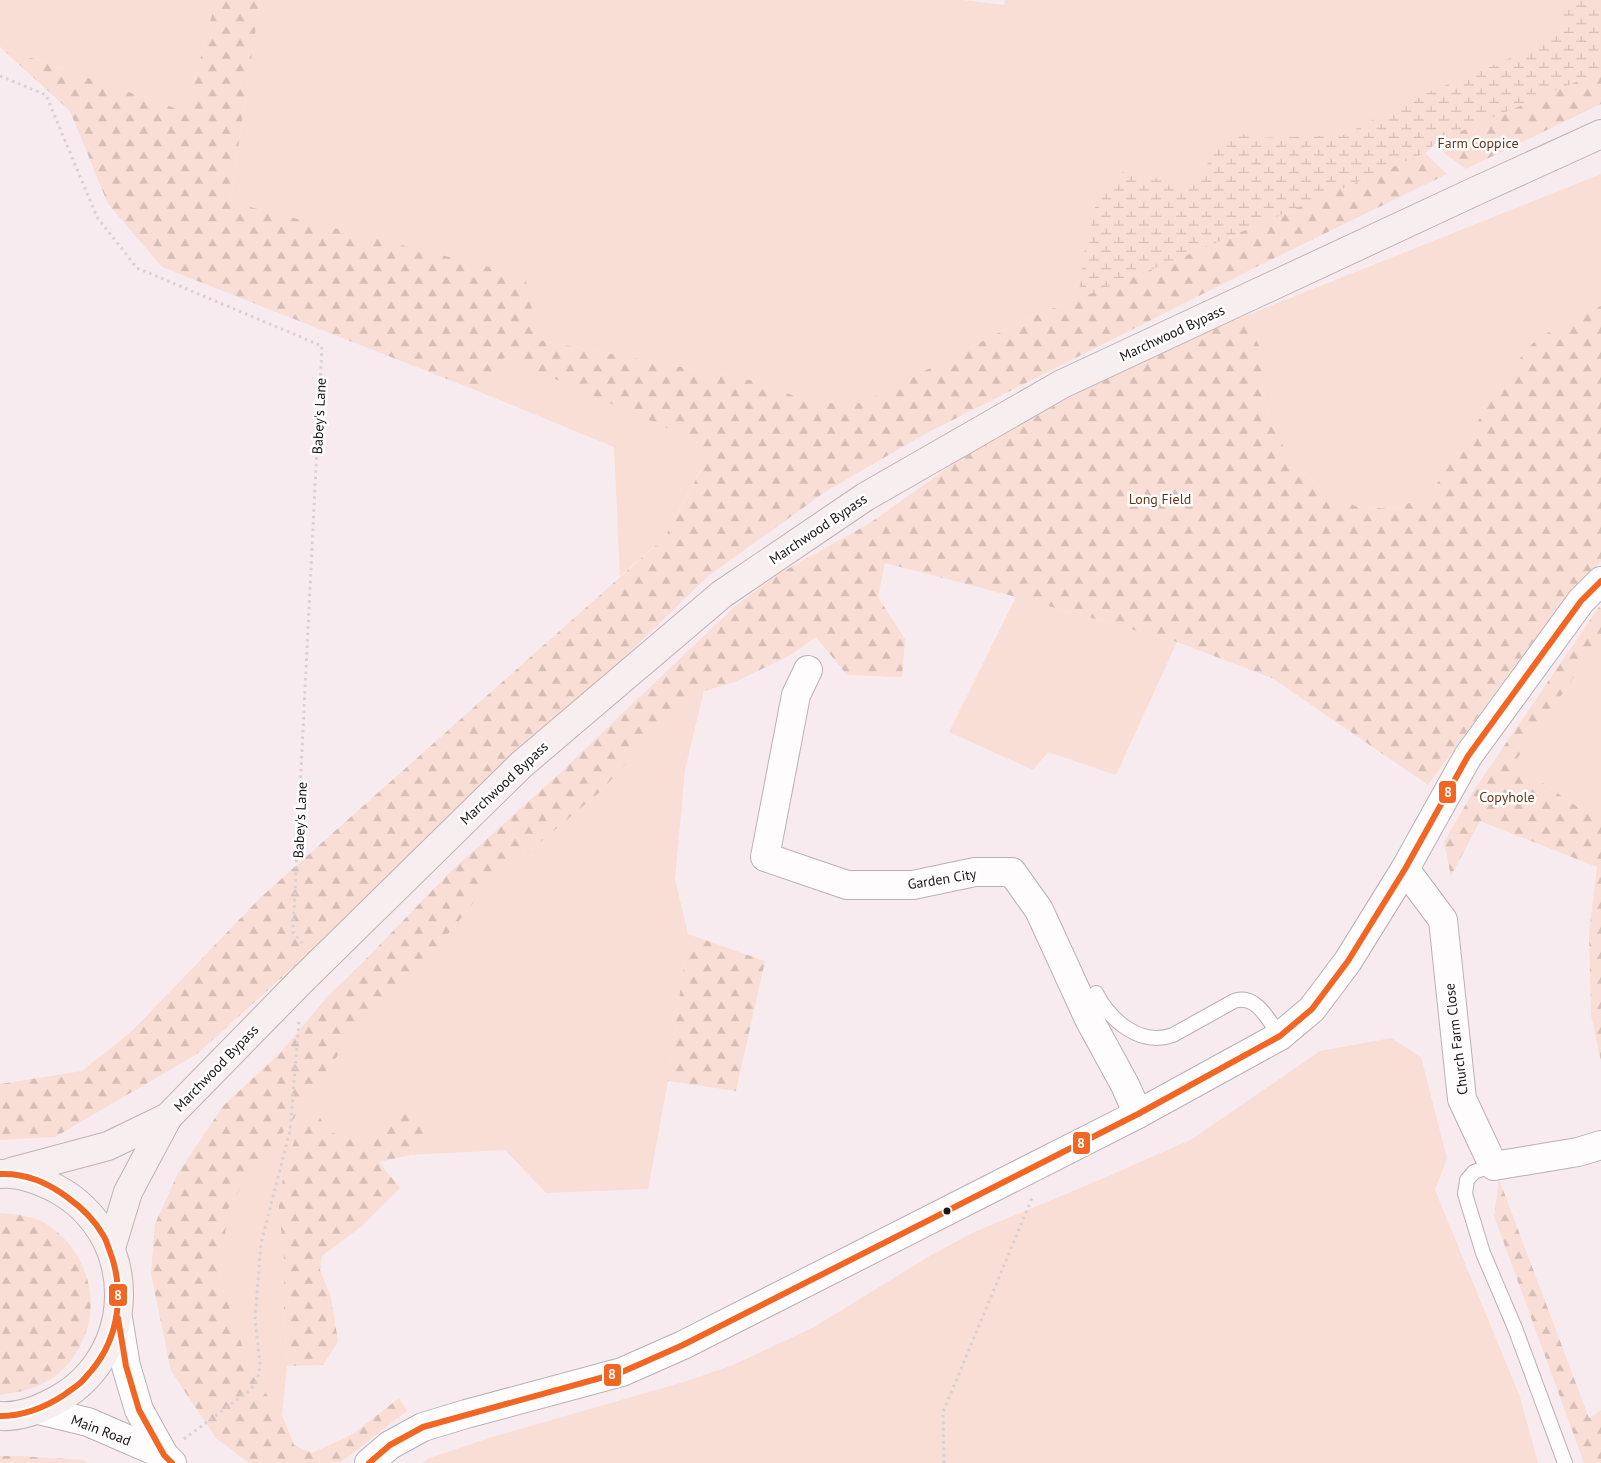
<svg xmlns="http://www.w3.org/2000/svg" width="1601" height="1463" font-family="'PT Sans',sans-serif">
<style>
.green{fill:#f9ded5}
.forest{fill:url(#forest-firs)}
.wetland{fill:url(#wetland-marsh)}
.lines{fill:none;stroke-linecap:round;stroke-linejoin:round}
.service-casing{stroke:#bab0b3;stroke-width:16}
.minor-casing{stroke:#bab0b3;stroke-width:30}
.tertiary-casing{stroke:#bab0b3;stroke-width:30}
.primary-casing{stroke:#c2b2b3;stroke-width:30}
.path{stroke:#d7d2d4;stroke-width:3;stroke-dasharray:2.5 4;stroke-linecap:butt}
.service{stroke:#fefcfd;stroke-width:14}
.minor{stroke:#fefcfd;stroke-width:28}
.tertiary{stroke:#fefcfd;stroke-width:28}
.primary{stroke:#f6eeef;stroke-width:28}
.bus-1-casing{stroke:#fff;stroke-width:10}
.bus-1{stroke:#f26522;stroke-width:6}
.bus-dot{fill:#1b1315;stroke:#fff;stroke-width:2}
.labels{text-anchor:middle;stroke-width:5;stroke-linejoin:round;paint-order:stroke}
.park-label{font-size:14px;fill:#693517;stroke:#fff}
.street-label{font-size:14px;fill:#1b1315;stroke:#fff}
.line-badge{stroke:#fff;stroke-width:2}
.badge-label{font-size:14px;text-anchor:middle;font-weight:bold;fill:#fff}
</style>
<defs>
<pattern id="forest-firs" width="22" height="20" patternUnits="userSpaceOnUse" patternTransform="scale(1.25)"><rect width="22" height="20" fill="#f9ded5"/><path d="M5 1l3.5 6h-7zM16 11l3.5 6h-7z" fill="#d5beb6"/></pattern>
<pattern id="wetland-marsh" width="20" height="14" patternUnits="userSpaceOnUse" patternTransform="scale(1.25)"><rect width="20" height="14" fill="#f9ded5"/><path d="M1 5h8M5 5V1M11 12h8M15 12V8" fill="none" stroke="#d5beb6"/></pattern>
</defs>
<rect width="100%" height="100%" fill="#f8ebef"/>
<g class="green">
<polygon points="0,0 216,0 186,112 0,47"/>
<polygon points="260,0 962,0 1004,5 1005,0 1601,0 1601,71 1438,141 1425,153 1187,255 1026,319 862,403 813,403 755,381 537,340 230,202"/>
<polygon points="1601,174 1601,306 1564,321 1513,367 1429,496 1392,509 1355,506 1319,487 1294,461 1284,448 1267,411 1262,382 1245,316"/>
<polygon points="505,357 701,442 701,469 665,537 620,576 614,447 480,392"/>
<polygon points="1016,597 1177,642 1116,775 1048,752 1033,770 949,732"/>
<polygon points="1601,638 1601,823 1514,763"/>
<polygon points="704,690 685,770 675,879 688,934 668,1081 648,1189 546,1193 505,1150 410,1155 432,1132 364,1142 327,1131 315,1108 284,1260 284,1313 287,1366 282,1415 252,1375 220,1279 228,1209 252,1169 290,1124 347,1042 417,972 485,889 601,791 687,695"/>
<polygon points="1391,1038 1421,1057 1447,1158 1435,1190 1520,1397 1538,1463 423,1463 427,1459 492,1437 687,1381 733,1365 814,1327 928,1257 972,1233 1104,1178 1192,1139 1320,1051"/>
</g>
<g class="forest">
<polygon points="216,0 260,0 230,202 525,276 538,340 755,381 813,403 862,403 1026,319 1187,255 1425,153 1447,174 1256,267 923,435 825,492 707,577 588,693 439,830 321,942 197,1054 55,1137 0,1140 0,1084 82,1071 132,1031 261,897 665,537 701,470 701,443 505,357 480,392 162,267 108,204 70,111 0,47 186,112"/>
<polygon points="1601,71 1601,104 1466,169 1445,154 1438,141"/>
<polygon points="1601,306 1601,561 1530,645 1428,785 1272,678 1177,642 1016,597 885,563 878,597 905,639 902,677 847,675 816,637 791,655 735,682 687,696 601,791 485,889 417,972 347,1042 290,1124 252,1169 228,1209 220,1279 252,1375 282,1415 294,1445 312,1453 353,1434 399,1398 407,1411 340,1463 249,1463 216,1438 171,1371 151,1274 155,1224 177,1175 223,1106 280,1053 327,997 364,961 450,872 560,773 733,608 777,575 870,523 960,459 1113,373 1245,316 1260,348 1262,382 1267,411 1284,448 1294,461 1319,487 1355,506 1392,509 1429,496 1513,367 1531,345 1564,321"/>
<polygon points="1599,607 1601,609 1601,638 1514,763 1601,823 1601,1061 1591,1015 1589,933 1597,867 1480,821 1451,876 1444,842 1476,787"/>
<polygon points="688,934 765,961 736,1091 668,1081"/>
<polygon points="315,1108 327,1131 364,1142 410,1108 432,1132 410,1155 379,1162 400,1188 362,1226 322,1256 320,1270 331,1297 338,1342 323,1365 287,1366 284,1313 284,1260 278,1197 297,1131"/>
<polygon points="1499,1179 1589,1418 1601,1410 1601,1463 1584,1463 1494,1216"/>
<path d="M0,1213c16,1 34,3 48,12 38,25 54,75 34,117 -6,13 -16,27 -28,35 -17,12 -34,15 -54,18z"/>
<polygon points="0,1456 18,1456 84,1460 88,1463 0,1463"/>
</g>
<polygon class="wetland" points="1559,0 1601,0 1601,71 1438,141 1425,153 1187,255 1078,299 1084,254 1095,207 1124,171 1191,186 1207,165 1216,144 1237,133 1260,138 1345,135 1403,103 1537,47 1561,24 1563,3"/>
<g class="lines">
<defs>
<g id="service">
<path d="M1096,993c14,27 44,54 77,42l61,-34c22,-8 35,20 46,35"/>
<polyline points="1493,1165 1474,1172 1467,1180 1465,1194 1483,1253 1515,1328 1565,1463"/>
</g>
<g id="minor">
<polyline points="808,670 796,695 765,857 847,885 913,885 975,872 1012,872 1039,910 1089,1019 1125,1085 1138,1114"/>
<polyline points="1405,869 1443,920 1462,1099 1493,1165 1494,1166 1578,1152 1601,1145"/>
</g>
<g id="tertiary">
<polyline points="118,1318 126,1366 139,1410 164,1455 172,1463"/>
<polyline points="38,1410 88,1422 164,1455"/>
<polyline points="369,1463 390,1445 423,1427 466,1414 622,1372 683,1345 1138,1114 1280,1036 1312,1009 1348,961 1405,869 1468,756 1581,601 1601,581"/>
</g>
<g id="primary">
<polyline points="11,1172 108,1146 168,1117"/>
<path d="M0,1174c18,-2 39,6 55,14 87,46 85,172 -4,215 -15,8 -34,14 -51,13"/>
<polyline points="111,1248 128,1192 168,1117 300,982 521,765 722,594 865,497 1062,384 1478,190 1601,134"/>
</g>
</defs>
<use href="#service" class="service-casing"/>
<use href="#minor" class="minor-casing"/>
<use href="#tertiary" class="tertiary-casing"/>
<use href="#primary" class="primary-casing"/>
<g class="path">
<polyline points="0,76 46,95 97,217 137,268 322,346 293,932 302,943"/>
<polyline points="184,1439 250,1390 255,1384 259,1374 260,1362 255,1319 261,1243 290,1131 299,1021"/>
<polyline points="944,1463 943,1412 1032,1198"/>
</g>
<use href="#service" class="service"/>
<use href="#minor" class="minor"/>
<use href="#tertiary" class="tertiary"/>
<use href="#primary" class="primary"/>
<defs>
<g id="bus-1">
<path d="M0,1174c25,-1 47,8 67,23 14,10 27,22 36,38 3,4 4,9 6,14 16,40 11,87 -17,121 -4,4 -8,10 -13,14 -5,4 -10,7 -15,11 -20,13 -40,21 -64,21"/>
<polyline points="118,1318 126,1366 139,1410 164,1455 172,1463"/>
<polyline points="369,1463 390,1445 423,1427 622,1372 683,1345 1138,1114 1280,1036 1312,1009 1348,961 1405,869 1468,756 1581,601 1601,581"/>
</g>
</defs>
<use href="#bus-1" class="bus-1-casing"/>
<use href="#bus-1" class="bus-1"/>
</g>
<circle class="bus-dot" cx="947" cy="1211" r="4.5"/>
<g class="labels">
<g class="park-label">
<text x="1478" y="148">Farm Coppice</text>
<text x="1160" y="504">Long Field</text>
<text x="1507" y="802">Copyhole</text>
</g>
<g class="street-label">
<text transform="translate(1172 333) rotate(-25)" y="5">Marchwood Bypass</text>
<text transform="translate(319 416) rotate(-87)" y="5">Babey's Lane</text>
<text transform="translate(818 529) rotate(-34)" y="5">Marchwood Bypass</text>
<text transform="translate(504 783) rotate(-43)" y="5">Marchwood Bypass</text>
<text transform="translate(300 820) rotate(-87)" y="5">Babey's Lane</text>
<text transform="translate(942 879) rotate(-9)" y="5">Garden City</text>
<text transform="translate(1456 1039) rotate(-97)" y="5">Church Farm Close</text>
<text transform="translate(216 1068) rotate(-46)" y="5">Marchwood Bypass</text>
<text transform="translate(101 1430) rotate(21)" y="5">Main Road</text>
</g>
</g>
<g class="line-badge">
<rect x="1438" y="780" width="19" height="24" rx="5" fill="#f26522"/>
<rect x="1072" y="1131" width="19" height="24" rx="5" fill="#f26522"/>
<rect x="108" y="1283" width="20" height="24" rx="5" fill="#f26522"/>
<rect x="603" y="1363" width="19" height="24" rx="5" fill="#f26522"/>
</g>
<g class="badge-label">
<text x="1448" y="797">8</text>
<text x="1081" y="1148">8</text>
<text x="118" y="1300">8</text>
<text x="612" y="1379">8</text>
</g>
</svg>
